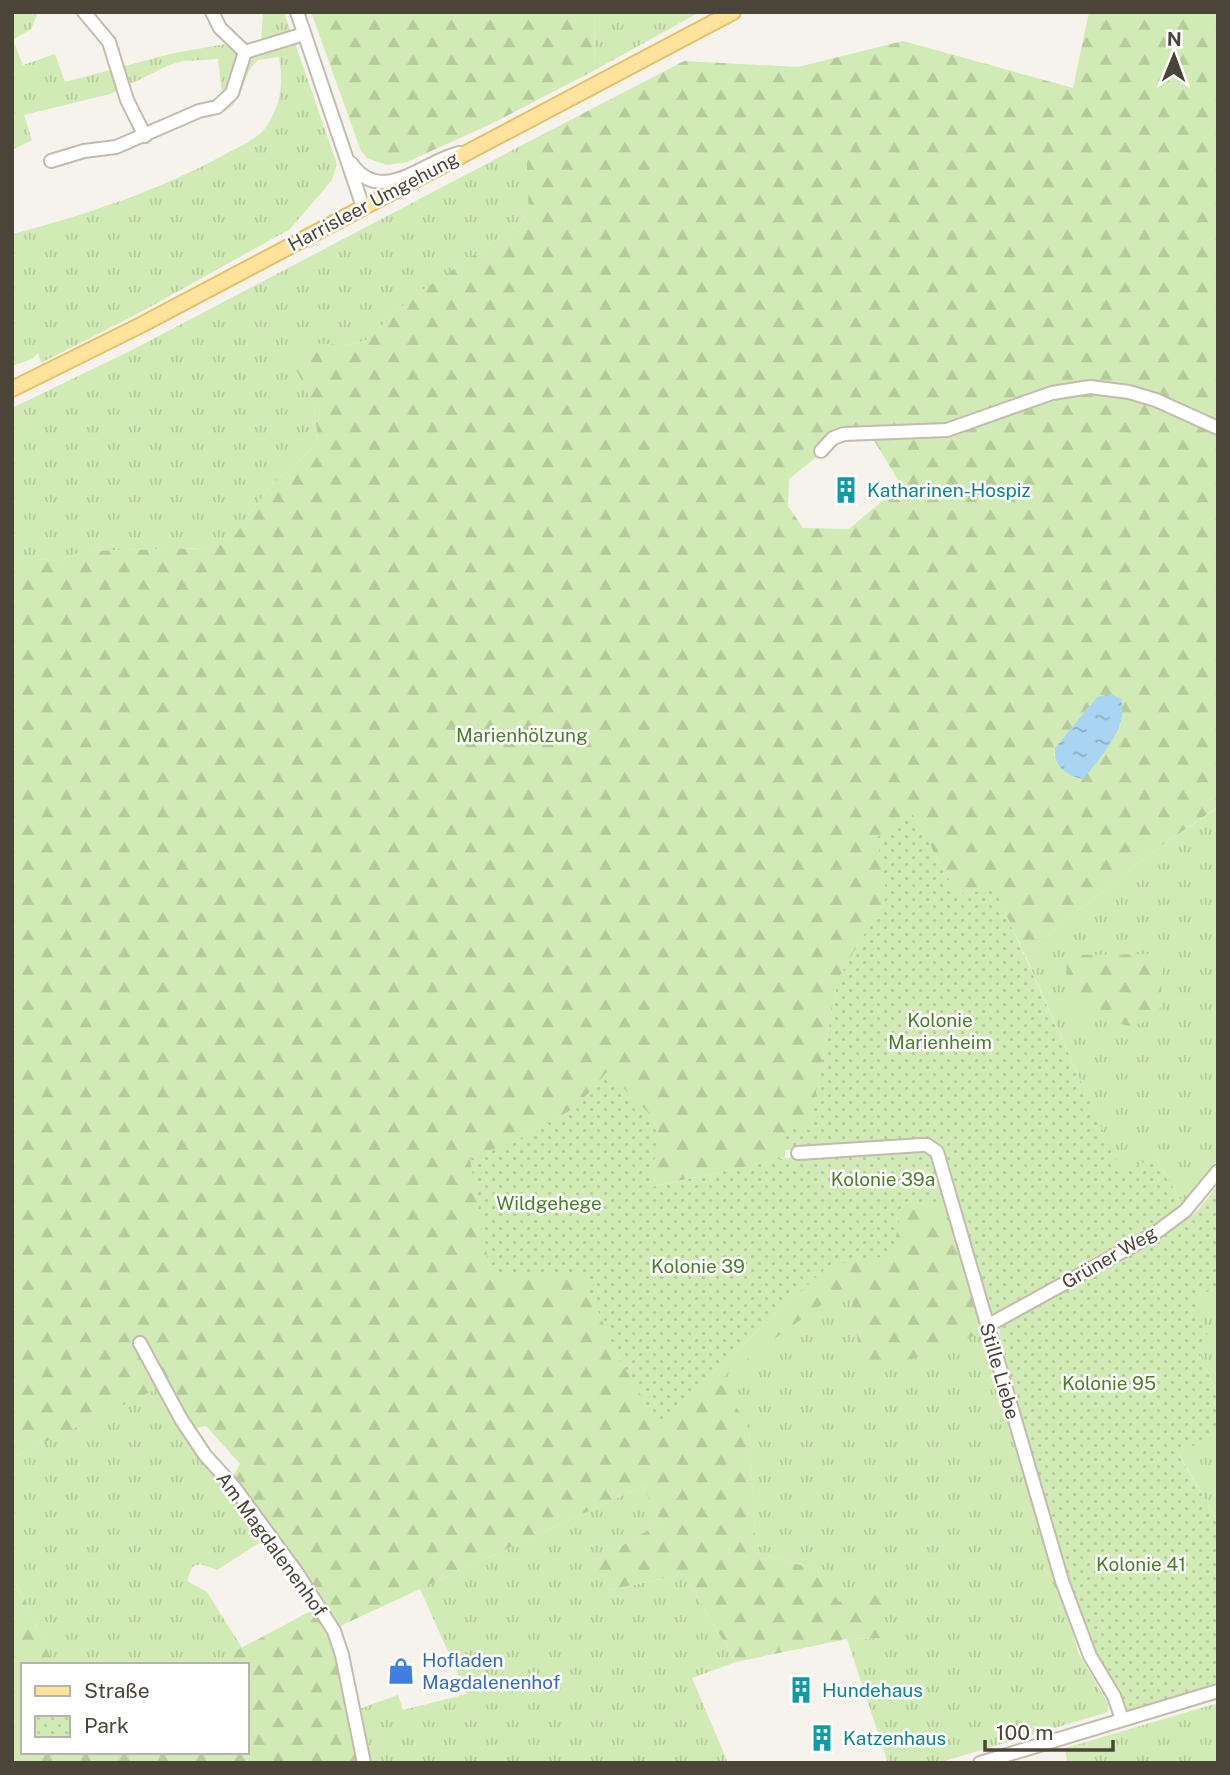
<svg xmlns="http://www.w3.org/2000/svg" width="1230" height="1775" font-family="'Public Sans',sans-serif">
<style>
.grass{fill:url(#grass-tufts)}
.forest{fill:url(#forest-firs);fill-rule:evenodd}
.park{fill:url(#park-dots)}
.water{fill:url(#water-ripples)}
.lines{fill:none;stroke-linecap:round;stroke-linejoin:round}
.minor-casing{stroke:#c2bbae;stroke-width:16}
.major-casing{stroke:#e6c16a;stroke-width:18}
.minor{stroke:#fff;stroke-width:12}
.major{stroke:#ffe39c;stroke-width:14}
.labels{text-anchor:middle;stroke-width:5;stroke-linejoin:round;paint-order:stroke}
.street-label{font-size:19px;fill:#4b4439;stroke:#fff}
.culture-label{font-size:19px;fill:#0d838f;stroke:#fff;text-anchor:start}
.park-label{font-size:19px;fill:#4a7f2a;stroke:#fff}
.shop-label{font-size:19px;fill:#366cbe;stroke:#fff;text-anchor:start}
</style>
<defs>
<pattern id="grass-tufts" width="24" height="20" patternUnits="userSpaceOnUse" patternTransform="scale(1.75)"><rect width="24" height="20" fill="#d2eab5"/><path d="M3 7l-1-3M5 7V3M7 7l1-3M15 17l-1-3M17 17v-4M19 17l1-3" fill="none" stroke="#b6ca9c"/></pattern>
<pattern id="forest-firs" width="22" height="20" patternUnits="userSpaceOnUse" patternTransform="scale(1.75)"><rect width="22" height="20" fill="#d2eab5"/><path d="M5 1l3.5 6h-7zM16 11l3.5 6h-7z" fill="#b6ca9c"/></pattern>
<pattern id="park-dots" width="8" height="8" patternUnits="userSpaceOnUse" patternTransform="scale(1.75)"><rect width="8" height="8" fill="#d2eab5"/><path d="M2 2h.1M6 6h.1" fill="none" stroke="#b6ca9c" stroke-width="1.8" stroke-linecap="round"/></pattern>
<pattern id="water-ripples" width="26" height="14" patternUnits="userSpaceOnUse" patternTransform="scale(1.75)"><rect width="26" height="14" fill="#a9d4f2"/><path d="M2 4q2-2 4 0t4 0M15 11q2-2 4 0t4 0" fill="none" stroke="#8caec5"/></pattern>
</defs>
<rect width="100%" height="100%" fill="#f6f3ec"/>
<g class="grass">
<path d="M12,12h26l-7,17 -18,11 10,25 32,-11 10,28 109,-29 69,-12 8,3 10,-2 2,-30h21l53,152 -5,16 -42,49 -151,84 -98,50 -3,-10 -6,6 -20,7v-132c74,-19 145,-43 212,-79 15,-8 35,-16 44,-31 14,-23 15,-41 11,-67l-21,3c-17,14 -13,41 -34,52l-6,-53 -35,2 -16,5 -57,28 -86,21 8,25 -20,10z"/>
<polygon points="594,12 700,12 595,70"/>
<polygon points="526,143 531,204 529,211 518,225 414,296 365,341 345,345 327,344 289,352 313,404 318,437 310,451 273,484 259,501 233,538 211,548 84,551 59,561 12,557 12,408 132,350"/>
<polygon points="1216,809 1218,812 1218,1158 1207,1175 1183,1204 1155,1157 1122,1174 1024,953 1161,846"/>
<polygon points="851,1282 985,1332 1079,1654 1108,1704 1108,1712 938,1763 888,1763 847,1639 883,1638 872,1584 839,1603 819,1570 756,1553 749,1430 720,1378"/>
<polygon points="1218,1287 1218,1396 1197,1348 1193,1298"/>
<polygon points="157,1388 180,1428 267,1538 217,1570 200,1564 192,1567 187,1581 207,1592 242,1648 209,1665 54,1665 12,1574 12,1458"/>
<polygon points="1218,1431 1218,1522 1179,1454"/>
<polygon points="643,1486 660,1523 601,1558 609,1590 684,1574 736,1662 692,1678 728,1763 368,1763 356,1710 398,1695 403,1710 467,1694 420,1589"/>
<polygon points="1218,1703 1218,1763 1067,1763 1065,1748"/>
</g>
<g class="forest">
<polygon points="311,12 594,12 595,70 491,124 407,162 387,165 367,158 361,151"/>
<path d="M1089,12h129v795l-57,39 -137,107 -29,-62 -38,3 -45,-81 -25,83 -49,83 -29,152 -24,-4v31l-135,29 -43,-114 -32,35 -52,29 -53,23 111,111 38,88 40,63 170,-157 7,-2 66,-61 47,5 36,125 -123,45 -11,-94 -130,95 28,52 7,123 63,17 20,32 33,-19 14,4 -3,51 -36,1 -111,23 -52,-88 -75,16 -11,-21 3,-11 59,-35 -17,-37 -316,146 10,27 22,104h-347v-189l42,91h-31v87h224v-87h-38l115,-61 -26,-41 -66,-85 8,-14 -34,-38 -12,2 -25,-45 -157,75v-901l47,4 25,-10 127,-3 22,-10 26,-37 14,-17 37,-33 8,-14 -5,-33 -25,-52 18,-9 39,2 20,-4 49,-45 104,-71 11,-14 -3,-68 158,-82 114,6 105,-26 170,47zM872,437l29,48 -52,44 -46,-1 -15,-22 1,-27 51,-41zM1097,697l24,28 -67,31 1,-8z"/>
<polygon points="1153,954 1163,968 1159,1018 1130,1026 1076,1015 1066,977 1067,955"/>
</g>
<g class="park">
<polygon points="912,813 957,894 995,890 1122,1173 1155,1157 1183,1204 1147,1230 996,1314 989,1312 941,1152 925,1141 785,1150 785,1127 809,1130 838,979 887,896 877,837"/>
<polygon points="607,1072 659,1123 651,1187 785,1158 922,1148 934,1154 949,1207 902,1202 893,1255 829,1265 658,1423 619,1359 581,1272 491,1276 470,1159 523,1137 575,1108"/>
<polygon points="1218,1185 1218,1287 1193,1298 1210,1342 1197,1348 1218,1396 1218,1431 1179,1455 1218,1522 1218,1685 1124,1716 1092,1654 1064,1576 999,1336 1001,1324 1151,1242 1197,1211"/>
</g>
<path class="water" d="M1111,694l10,5c8,30 -21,57 -37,80 -17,-2 -31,-13 -29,-31l42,-51z"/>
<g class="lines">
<defs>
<g id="minor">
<polyline points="84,12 109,42 127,100 145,136"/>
<polyline points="212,12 220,28 245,52"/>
<polyline points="297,12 363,207"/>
<polyline points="51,161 84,151 116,147 199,111 217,107 232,93 245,52 304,34"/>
<path d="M351,163c30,44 71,-1 108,-10"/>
<polyline points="821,451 833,438 844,434 947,430 1052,393 1090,387 1129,392 1156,400 1218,428"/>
<polyline points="798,1153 922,1145 927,1145 937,1152 1062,1581 1090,1656 1114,1696 1122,1719"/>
<polyline points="987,1326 1154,1234 1185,1211 1218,1171"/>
<polyline points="140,1343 181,1419 205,1455 234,1487 297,1573 334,1631 342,1655 364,1763"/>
<polyline points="980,1763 1218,1691"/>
</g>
<polyline id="major" points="12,389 141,325 733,12"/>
</defs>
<use href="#minor" class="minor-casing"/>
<use href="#major" class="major-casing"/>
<use href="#minor" class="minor"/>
<use href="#major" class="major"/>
</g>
<defs>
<symbol id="building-bare" viewBox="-9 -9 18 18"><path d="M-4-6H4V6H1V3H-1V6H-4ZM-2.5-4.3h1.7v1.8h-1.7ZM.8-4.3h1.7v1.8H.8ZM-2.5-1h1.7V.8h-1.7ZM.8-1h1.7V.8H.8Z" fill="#0f9aa8" stroke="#fff" stroke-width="2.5" paint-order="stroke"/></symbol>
<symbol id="shop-bare" viewBox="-9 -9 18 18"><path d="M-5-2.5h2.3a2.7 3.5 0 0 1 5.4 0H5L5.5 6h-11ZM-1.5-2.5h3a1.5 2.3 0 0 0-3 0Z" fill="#3f7fe0" stroke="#fff" stroke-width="2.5" paint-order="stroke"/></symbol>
</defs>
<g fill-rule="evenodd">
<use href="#building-bare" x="827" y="471" width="38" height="38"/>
<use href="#shop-bare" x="382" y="1652" width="38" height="38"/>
<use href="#building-bare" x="782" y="1671" width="38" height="38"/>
<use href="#building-bare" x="803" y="1719" width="38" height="38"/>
</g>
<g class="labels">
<g class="street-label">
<text transform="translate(373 201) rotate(-28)" y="7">Harrisleer Umgehung</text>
<text transform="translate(1109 1257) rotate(-30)" y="7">Grüner Weg</text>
<text transform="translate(1000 1371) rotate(74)" y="7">Stille Liebe</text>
<text transform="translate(272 1544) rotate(54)" y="7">Am Magdalenenhof</text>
</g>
<g class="culture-label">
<text x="867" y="497">Katharinen-Hospiz</text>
<text x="822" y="1697">Hundehaus</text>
<text x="843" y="1745">Katzenhaus</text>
</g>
<g class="park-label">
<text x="522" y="742">Marienhölzung</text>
<text x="940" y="1027">Kolonie<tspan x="940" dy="22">Marienheim</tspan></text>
<text x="883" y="1186">Kolonie 39a</text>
<text x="549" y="1210">Wildgehege</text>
<text x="698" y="1273">Kolonie 39</text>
<text x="1109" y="1390">Kolonie 95</text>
<text x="1141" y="1571">Kolonie 41</text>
</g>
<g class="shop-label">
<text x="422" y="1667">Hofladen<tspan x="422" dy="22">Magdalenenhof</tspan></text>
</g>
</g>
<rect width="1230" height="1775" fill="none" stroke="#4b4439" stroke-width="28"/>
<rect x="21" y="1663" width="228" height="91" fill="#ffffff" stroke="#b7b4b0" stroke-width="2"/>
<rect x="35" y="1686" width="35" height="10" fill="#ffe39c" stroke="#b7b4b0" stroke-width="2"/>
<text x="84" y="1698" font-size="21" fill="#4b4439">Straße</text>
<rect x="35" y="1716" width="35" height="21" fill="url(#park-dots)" stroke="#b7b4b0" stroke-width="2"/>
<text x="84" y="1733" font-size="21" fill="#4b4439">Park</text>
<g transform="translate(1174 56) rotate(1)" stroke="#ffffff" stroke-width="5" paint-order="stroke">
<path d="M0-5L12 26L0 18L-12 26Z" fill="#4b4439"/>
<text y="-10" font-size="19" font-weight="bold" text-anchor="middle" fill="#4b4439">N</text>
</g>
<path d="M985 1740v10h128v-10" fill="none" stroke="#4b4439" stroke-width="3.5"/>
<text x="996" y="1740" font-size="21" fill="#4b4439" stroke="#ffffff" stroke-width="5" paint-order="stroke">100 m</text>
</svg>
